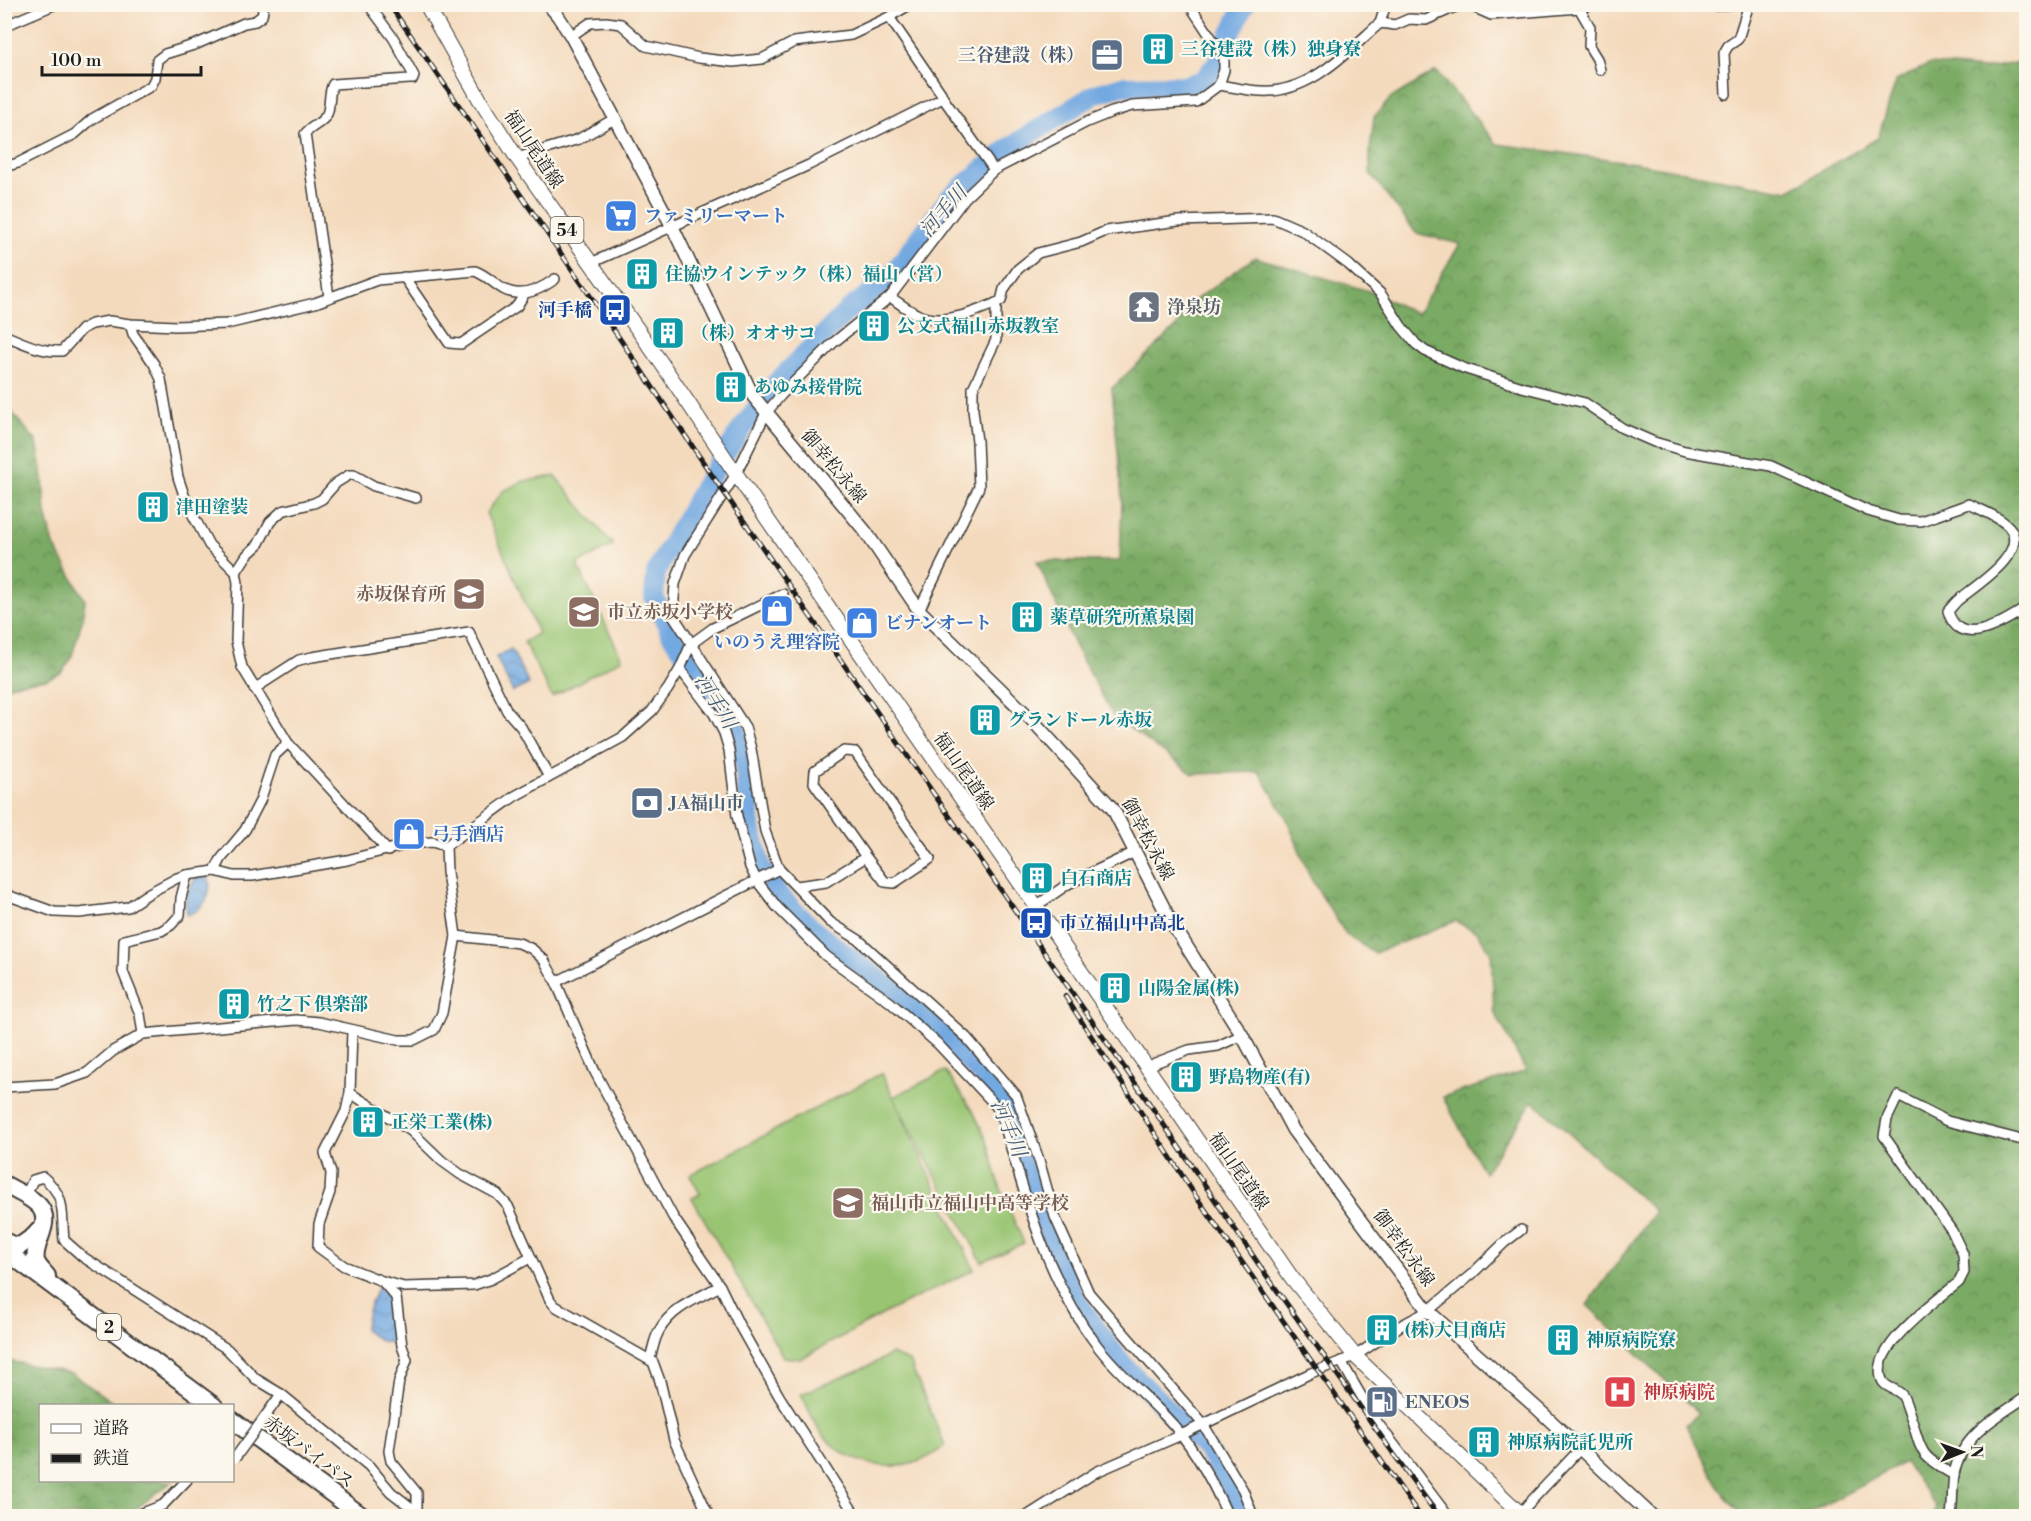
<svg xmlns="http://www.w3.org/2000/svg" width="2031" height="1521" font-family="'Libre Bodoni','Noto Serif JP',serif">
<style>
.forest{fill:url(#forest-crowns);stroke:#4b6340;stroke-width:1.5}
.pitch{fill:#99c572;stroke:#5a7047;stroke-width:1.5}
.water{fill:url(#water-waves);stroke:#48627e;stroke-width:1.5}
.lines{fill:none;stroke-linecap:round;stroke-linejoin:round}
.river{stroke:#73a9e1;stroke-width:20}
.street-casing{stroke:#3c3834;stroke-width:12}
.secondary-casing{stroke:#3c3834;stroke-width:15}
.primary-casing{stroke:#3c3834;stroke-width:16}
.highway-casing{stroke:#3c3834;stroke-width:20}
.street{stroke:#fff;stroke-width:9}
.secondary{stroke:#fff;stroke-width:12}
.primary{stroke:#fff;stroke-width:14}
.highway{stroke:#fff;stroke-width:16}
.rail-casing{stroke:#1c1c1c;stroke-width:5}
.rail{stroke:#fbf7ec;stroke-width:3;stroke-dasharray:9;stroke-linecap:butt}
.street-bridge-casing{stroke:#3c3834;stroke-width:12;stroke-linecap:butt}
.street-bridge{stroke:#fff;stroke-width:9}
.labels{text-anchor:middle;stroke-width:4.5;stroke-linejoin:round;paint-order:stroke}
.shield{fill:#fbf7ec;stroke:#5f5e5a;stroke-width:1.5}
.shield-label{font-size:16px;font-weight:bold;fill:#1c1c1c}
.culture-label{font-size:18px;font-weight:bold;fill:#0d838f;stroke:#fbf7ec;text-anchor:start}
.service-label{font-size:18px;font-weight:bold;fill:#4e5e75;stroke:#fbf7ec;text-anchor:start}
.street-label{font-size:18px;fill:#1c1c1c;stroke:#fbf7ec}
.shop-label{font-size:18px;font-weight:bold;fill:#366cbe;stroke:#fbf7ec;text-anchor:start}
.worship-label{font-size:18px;font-weight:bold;fill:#5b616d;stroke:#fbf7ec;text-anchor:start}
.transit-label{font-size:18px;font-weight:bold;fill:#164399;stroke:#fbf7ec;text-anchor:end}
.education-label{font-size:18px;font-weight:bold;fill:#785e54;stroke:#fbf7ec;text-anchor:start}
.health-label{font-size:18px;font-weight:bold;fill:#be3a42;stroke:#fbf7ec;text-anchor:start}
.water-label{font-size:20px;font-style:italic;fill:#435b75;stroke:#fbf7ec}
</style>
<defs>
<pattern id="forest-crowns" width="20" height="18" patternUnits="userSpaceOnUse" patternTransform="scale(1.5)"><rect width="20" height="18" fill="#7aaa64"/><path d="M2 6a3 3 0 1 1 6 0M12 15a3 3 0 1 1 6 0" fill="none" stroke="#638a52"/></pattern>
<pattern id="water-waves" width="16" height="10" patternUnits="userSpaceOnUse" patternTransform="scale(1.5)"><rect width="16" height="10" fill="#73a9e1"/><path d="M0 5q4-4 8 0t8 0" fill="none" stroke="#5e89b6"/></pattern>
</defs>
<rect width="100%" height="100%" fill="#fbf7ec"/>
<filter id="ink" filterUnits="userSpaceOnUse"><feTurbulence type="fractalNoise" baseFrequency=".0167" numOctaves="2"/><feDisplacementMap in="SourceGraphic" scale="12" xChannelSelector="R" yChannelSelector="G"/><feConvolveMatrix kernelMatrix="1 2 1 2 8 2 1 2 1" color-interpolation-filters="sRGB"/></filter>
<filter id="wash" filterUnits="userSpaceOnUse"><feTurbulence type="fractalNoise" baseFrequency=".008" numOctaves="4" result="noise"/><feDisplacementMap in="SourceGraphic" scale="24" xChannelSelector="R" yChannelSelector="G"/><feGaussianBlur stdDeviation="1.35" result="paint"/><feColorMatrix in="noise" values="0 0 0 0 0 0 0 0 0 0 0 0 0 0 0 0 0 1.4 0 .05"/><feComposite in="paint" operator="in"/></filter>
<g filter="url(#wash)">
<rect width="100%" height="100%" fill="#f4dabd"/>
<g class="forest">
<polygon points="2026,61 2026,1516 1931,1516 1936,1507 1905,1462 1804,1516 1742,1516 1719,1488 1686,1425 1699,1413 1587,1305 1655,1211 1533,1101 1484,1173 1443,1097 1526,1071 1494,1011 1491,953 1477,932 1455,921 1375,953 1347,936 1311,879 1286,817 1259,772 1193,774 1113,716 1074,645 1037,561 1120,561 1122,498 1112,388 1176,327 1191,303 1255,257 1372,292 1417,314 1460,244 1416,233 1370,173 1370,150 1374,117 1391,98 1436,71 1497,144 1636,163 1788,191 1878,138 1896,81 1930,64 1984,69"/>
<polygon points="4,408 10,410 37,442 42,469 46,513 54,545 85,600 83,617 71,659 61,673 47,679 14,684 5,689"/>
<polygon points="4,1360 71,1373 116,1405 40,1406 40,1480 173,1481 126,1516 5,1516"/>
</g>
<g class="pitch">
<polygon points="555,476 613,545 577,564 622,659 552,697 524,642 538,633 486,513 503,491 524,481"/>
<polygon points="945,1071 973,1111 987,1141 1002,1193 1024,1243 982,1262 894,1099 974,1270 893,1309 800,1359 783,1357 692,1198 700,1194 690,1175 882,1073 893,1097"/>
<path d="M891,1354l18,7 36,84c-34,33 -92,26 -122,-10 -9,-11 -15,-28 -22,-41l72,-30z"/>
</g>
<g class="water">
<polygon points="511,649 529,684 513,692 496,657"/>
<path d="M207,876l2,1c3,18 -4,32 -22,38 -3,-19 -2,-22 9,-37z"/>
<polygon points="378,1286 391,1301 394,1343 381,1341 364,1330 368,1311"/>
</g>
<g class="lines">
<polyline class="river" points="1245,4 1216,64 1203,80 1186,85 1122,86 1095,94 1010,147 950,197 889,279 847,311 774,385 742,428 705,485 666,553 656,573 654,597 672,636 725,708 737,732 744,763 751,827 761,868 778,894 816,932 906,999 984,1077 1005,1107 1048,1234 1077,1301 1119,1360 1205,1448 1234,1492 1245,1516"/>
</g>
</g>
<g filter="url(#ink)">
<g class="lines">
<defs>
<g id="street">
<polyline points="1189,4 1224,57 1224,70 1219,85"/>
<polyline points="1466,4 1491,15 1579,8 1593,4"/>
<polyline points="1703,4 1716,6 1731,4"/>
<polyline points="1579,8 1590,27 1589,46 1597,59 1600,70"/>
<polyline points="889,17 941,93 943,98"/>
<polyline points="1380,23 1386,4"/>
<polyline points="4,26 56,4"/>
<polyline points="571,36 590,23 606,22 621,24 646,46 699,58 733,62 762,59 794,42 851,35 889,17 911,4"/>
<polyline points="1726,94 1724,53 1728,46 1738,39 1749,4"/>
<polyline points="517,158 579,139 614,119"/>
<polyline points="4,167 18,163 75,134 92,119 151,86 155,78 157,60 165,54 197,44 244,23 255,21 262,16 264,4"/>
<polyline points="591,263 809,165 943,98 994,170"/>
<polyline points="404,277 449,343 461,344 517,306 525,293"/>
<path d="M329,297l-24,-163c6,-8 18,-11 22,-20 4,-10 1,-21 6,-30l77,-5h3l1,-3 -20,-37 -26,-35"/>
<path d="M890,297c11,7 25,19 37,21 25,5 52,-8 74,-17l3,-12 14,-20 20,-16 43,-11 25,-11 72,-10 95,-3 30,13 45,33 33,30 20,32 15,18 9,7 38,17 59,19 63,16 37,25 32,14 31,9 86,15 97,45 31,9 22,1 48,-17c12,6 31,13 40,23 22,26 -37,61 -52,74 -3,3 -6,7 -9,10 11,41 57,10 78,-3"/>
<polyline points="130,324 133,334 154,364 161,379 178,477 187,504 209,545 236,572 238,583 236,641 242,667 288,743 388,851"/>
<path d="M4,335c19,8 37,17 58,16l20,-22 10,-5 17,-3 21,3 46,2 51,-2 88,-21 62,-23 98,-9c11,4 18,12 28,18 18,10 37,1 52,-10"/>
<polyline points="236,572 247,555 258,545 270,522 282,511 314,503 322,499 336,483 349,475 354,475 374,486 416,498"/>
<polyline points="919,610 979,487 977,441 973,410 973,388 996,340 996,303"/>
<path d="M680,669l34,45 10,19 5,17 8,66 13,51 7,14 20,26 49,49 64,46 48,42 58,62 5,7c23,80 44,163 95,231 20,27 46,48 69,72 27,27 48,66 63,100"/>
<polyline points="254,689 299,660 312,657 469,632 507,711 521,727 549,777"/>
<polyline points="215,871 221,859 245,830 260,801 275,755 288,743"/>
<polyline points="796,886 826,882 866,857 814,783 815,771 844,751 855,752 930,859 894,883 885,882 866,857"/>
<polyline points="4,894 54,912 79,913 128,907 149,893 177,878 187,875 215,871 234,876 252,876 347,860 410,844 432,842 446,846"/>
<polyline points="1036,906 1068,884 1135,852"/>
<polyline points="456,936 519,943 532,949 544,960 556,982 595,1072 673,1217 720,1286 739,1325 779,1396 856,1516"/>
<polyline points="556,982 779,869"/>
<polyline points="352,1030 350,1093 411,1131 442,1161 460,1174 497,1194 508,1206 550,1300 555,1306 653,1362 660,1381 674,1440 709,1516"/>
<polyline points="143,1034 140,1014 123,972 124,940 161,931 171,925 180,915 181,898 187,875"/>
<polyline points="1148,1069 1155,1063 1189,1050 1218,1046 1242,1035"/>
<polyline points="4,1087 55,1084 87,1073 113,1051 143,1034 297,1020 319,1022 398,1040 414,1040 434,1030 442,1013 456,936 447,872 446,846 515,796 623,737 652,711 668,689 680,669 691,644 713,628 783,594"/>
<polyline points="350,1093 346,1111 325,1153 331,1173 330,1192 319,1224 318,1247 344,1266 382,1281 404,1287 474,1285 491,1279 530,1258"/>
<path d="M25,1197l8,-17 10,-3c24,20 18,35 21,63l19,17 144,92 29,30 25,15 88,72 22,26 31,24"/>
<polyline points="382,1281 396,1297 402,1346 407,1360 399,1381 389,1451 391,1461 417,1493 417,1512"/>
<path d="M650,1358c3,-8 4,-19 9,-27 12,-23 39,-33 61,-45"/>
<polyline points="1341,1361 1374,1418 1448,1516"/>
<polyline points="259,1425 281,1394"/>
<path d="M1954,1475c-39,-22 -31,-24 -45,-63 -2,-5 -4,-13 -7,-17 -5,-6 -15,-7 -19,-13 -18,-32 56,-83 76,-100l5,-10 -1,-18 -11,-23 -68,-95 3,-17 11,-23 49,25 79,20"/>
<polyline points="1520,1513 1579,1450"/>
<polyline points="135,1516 163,1505 187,1480"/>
<polyline points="687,1516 706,1510"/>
<polyline points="1027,1516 1096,1472 1181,1435 1311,1373 1355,1356 1400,1326 1428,1311 1472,1274 1504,1243 1521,1230"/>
<path d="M1253,1516l-10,-26 -40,-66 -114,-131 -34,-76 -16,-57 -23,-65 -50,-58 -107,-97 -29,-18 -51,-53 -14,-38 -14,-82 -6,-22 -72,-112 2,-31 10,-29 51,-81 30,-61 15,-18 52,-52 57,-46 75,-99 29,-28 93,-48 25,-10 20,-6 64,-4 23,-17c14,2 28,6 42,6 48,3 86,-39 119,-68l15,2 14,-6 17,1 36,-16"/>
<path d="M1951,1516c2,-13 1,-28 3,-42 7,-39 43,-57 72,-77"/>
</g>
<polyline id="secondary" points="548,4 558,16 571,36 672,226 753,396 865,531 919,610 1033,721 1113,809 1170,920 1242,1035 1293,1130 1428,1311 1539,1410 1652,1516"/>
<polyline id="primary" points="426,4 480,100 517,158 662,364 736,474 1036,906 1292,1278 1355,1356 1523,1516"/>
<g id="highway">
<path d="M4,1184c11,7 28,13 36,23 13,17 -8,37 -4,54 2,6 8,11 11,15"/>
<polyline points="4,1241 10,1244 20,1246 34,1236 43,1226"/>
<polyline points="4,1250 214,1406"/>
<polyline points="232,1420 362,1516"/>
</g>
</defs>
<use href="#street" class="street-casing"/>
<use href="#secondary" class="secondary-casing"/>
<use href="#primary" class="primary-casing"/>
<use href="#highway" class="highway-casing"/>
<use href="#street" class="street"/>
<use href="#secondary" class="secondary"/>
<use href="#primary" class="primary"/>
<use href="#highway" class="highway"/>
<defs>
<g id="rail">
<polyline points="389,4 633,358 707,468 1149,1103 1264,1272 1438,1516"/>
<polyline points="1065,996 1197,1198 1420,1516"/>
</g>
</defs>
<use href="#rail" class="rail-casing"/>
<use href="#rail" class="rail"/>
<defs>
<polyline id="street-bridge" points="235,1458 259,1425"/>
</defs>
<use href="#street-bridge" class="street-bridge-casing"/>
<use href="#street-bridge" class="street-bridge"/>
</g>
</g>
<defs>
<symbol id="building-square" viewBox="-11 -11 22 22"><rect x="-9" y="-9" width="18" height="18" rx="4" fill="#0f9aa8" stroke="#fbf7ec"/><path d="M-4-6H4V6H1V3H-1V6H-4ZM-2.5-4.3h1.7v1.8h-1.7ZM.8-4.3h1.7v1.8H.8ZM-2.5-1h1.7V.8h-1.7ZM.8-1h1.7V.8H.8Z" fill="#fff"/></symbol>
<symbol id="office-square" viewBox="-11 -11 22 22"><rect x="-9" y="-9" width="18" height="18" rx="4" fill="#5c6f8a" stroke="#fbf7ec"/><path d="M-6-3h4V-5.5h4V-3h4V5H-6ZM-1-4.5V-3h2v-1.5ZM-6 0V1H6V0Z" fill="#fff"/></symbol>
<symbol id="supermarket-square" viewBox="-11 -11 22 22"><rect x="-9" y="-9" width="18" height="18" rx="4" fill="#3f7fe0" stroke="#fbf7ec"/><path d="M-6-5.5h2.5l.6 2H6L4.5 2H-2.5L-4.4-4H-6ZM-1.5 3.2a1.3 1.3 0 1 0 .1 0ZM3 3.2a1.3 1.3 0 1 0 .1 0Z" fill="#fff"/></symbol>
<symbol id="temple-square" viewBox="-11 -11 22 22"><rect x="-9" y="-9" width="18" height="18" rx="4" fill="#6b7280" stroke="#fbf7ec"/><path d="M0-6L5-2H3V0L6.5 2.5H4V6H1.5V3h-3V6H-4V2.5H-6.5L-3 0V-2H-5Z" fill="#fff"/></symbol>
<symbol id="bus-square" viewBox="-11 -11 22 22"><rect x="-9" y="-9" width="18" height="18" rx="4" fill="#1a4fb4" stroke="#fbf7ec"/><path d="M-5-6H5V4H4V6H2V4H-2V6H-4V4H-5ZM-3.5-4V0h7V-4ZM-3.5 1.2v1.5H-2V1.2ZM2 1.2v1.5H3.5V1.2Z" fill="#fff"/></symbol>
<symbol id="school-square" viewBox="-11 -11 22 22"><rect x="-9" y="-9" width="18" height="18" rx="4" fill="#8d6e63" stroke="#fbf7ec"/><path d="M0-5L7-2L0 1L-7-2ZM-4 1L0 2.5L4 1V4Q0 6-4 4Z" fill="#fff"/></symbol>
<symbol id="shop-square" viewBox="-11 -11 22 22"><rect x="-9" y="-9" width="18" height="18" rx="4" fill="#3f7fe0" stroke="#fbf7ec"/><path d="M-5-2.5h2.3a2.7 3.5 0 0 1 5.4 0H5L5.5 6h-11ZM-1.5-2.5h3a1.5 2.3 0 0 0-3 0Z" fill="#fff"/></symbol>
<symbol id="bank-square" viewBox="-11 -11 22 22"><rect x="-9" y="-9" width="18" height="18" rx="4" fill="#5c6f8a" stroke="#fbf7ec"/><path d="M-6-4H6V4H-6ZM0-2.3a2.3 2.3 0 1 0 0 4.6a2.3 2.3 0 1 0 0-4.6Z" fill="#fff"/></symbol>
<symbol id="hospital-square" viewBox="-11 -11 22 22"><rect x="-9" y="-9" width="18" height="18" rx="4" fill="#e0444e" stroke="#fbf7ec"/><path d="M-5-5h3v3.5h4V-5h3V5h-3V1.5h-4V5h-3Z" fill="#fff"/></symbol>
<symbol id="fuel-square" viewBox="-11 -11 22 22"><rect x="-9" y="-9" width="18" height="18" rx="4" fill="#5c6f8a" stroke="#fbf7ec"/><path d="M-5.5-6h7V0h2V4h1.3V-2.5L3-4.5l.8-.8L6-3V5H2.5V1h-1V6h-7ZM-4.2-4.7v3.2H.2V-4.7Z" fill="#fff"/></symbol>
</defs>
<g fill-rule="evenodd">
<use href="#building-square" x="1139" y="30" width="38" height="38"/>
<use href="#office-square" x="1088" y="36" width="38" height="38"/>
<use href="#supermarket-square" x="602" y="197" width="38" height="38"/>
<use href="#building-square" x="623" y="255" width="38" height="38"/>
<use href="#temple-square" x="1125" y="288" width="38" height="38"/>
<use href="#bus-square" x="596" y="291" width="38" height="38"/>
<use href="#building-square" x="855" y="307" width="38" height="38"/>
<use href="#building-square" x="649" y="314" width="38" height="38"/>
<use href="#building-square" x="712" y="368" width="38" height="38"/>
<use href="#building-square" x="134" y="488" width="38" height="38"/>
<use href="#school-square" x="450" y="575" width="38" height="38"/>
<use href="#shop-square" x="758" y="592" width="38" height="38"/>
<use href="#school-square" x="565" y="593" width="38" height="38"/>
<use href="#building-square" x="1008" y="598" width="38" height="38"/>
<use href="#shop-square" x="843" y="604" width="38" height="38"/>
<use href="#building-square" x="966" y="701" width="38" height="38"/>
<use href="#bank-square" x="628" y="784" width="38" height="38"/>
<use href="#shop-square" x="390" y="815" width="38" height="38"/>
<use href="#building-square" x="1018" y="859" width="38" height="38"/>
<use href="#bus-square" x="1017" y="904" width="38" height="38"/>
<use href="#building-square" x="1096" y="969" width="38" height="38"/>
<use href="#building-square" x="215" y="985" width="38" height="38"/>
<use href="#building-square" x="1167" y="1058" width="38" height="38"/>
<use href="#building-square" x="349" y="1103" width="38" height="38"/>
<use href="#school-square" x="829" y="1184" width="38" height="38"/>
<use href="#building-square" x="1363" y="1311" width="38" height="38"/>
<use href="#building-square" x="1544" y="1321" width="38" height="38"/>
<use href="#hospital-square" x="1601" y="1373" width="38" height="38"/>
<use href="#fuel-square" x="1363" y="1383" width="38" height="38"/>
<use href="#building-square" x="1465" y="1423" width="38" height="38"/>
</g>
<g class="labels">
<g class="shield">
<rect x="550.5" y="217" width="33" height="26" rx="4.5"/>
<rect x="97" y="1314" width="24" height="26" rx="4.5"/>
</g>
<g class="shield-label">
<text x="567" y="236">54</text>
<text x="109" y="1333">2</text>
</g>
<g class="culture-label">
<text x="1181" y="55">三谷建設（株）独身寮</text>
<text x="665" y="280">住協ウインテック（株）福山（営）</text>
<text x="897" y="332">公文式福山赤坂教室</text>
<text x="691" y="339">（株）オオサコ</text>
<text x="754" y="393">あゆみ接骨院</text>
<text x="176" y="513">津田塗装</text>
<text x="1050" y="623">薬草研究所薫泉園</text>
<text x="1008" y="726">グランドール赤坂</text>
<text x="1060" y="884">白石商店</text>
<text x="1138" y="994">山陽金属(株)</text>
<text x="257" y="1010">竹之下 倶楽部</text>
<text x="1209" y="1083">野島物産(有)</text>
<text x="391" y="1128">正栄工業(株)</text>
<text x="1405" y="1336">(株)大目商店</text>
<text x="1586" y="1346">神原病院寮</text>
<text x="1507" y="1448">神原病院託児所</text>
</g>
<g class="service-label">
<text x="1084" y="61" text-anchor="end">三谷建設（株）</text>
<text x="670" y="809">JA福山市</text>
<text x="1405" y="1408">ENEOS</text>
</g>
<g class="street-label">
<text transform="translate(534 149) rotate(56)" y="6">福山尾道線</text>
<text transform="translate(834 466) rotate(50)" y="6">御幸松永線</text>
<text transform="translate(964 771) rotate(55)" y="6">福山尾道線</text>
<text transform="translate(1148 839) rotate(62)" y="6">御幸松永線</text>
<text transform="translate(1239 1171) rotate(55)" y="6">福山尾道線</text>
<text transform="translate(1404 1248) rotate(54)" y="6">御幸松永線</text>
<text transform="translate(309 1452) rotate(37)" y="6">赤坂バイパス</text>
</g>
<g class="shop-label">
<text x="644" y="222">ファミリーマート</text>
<text x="885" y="629">ビナンオート</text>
<text x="777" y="648" text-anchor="middle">いのうえ理容院</text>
<text x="432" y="840">弓手酒店</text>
</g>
<g class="worship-label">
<text x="1167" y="313">浄泉坊</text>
</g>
<g class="transit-label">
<text x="592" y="316">河手橋</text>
<text x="1059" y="929" text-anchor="start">市立福山中高北</text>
</g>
<g class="education-label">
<text x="446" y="600" text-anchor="end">赤坂保育所</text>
<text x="607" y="618">市立赤坂小学校</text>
<text x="871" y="1209">福山市立福山中高等学校</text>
</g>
<g class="health-label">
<text x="1643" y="1398">神原病院</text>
</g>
<g class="water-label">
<text transform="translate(943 211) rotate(-49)" y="7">河手川</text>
<text transform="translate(716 701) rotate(58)" y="7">河手川</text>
<text transform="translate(1009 1128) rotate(67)" y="7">河手川</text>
</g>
</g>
<rect width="2031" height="1521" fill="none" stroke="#fbf7ec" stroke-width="24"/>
<rect x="39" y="1404" width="195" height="78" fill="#fbf7ec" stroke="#a29f99" stroke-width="1.5"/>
<rect x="51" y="1424" width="30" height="9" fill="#ffffff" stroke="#a29f99" stroke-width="1.5"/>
<text x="93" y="1434" font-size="18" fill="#1c1c1c">道路</text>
<rect x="51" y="1454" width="30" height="9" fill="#1c1c1c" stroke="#a29f99" stroke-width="1.5"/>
<text x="93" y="1464" font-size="18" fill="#1c1c1c">鉄道</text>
<g transform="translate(1962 1452) rotate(89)" stroke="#fbf7ec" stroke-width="4.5" paint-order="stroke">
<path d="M0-4.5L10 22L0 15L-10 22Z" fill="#1c1c1c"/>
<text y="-9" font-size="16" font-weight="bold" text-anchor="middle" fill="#1c1c1c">N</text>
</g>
<path d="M42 66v9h159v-9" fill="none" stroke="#1c1c1c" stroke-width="3"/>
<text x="51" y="66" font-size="18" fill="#1c1c1c" stroke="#fbf7ec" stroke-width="4.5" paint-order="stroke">100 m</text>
</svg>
